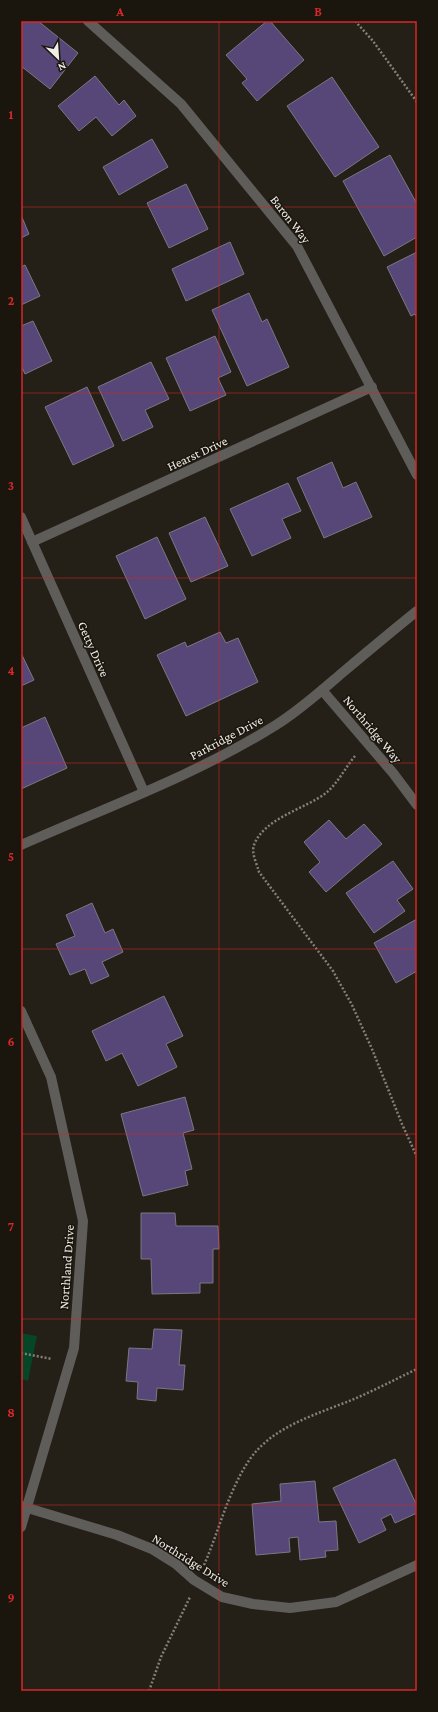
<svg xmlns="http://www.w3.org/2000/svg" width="438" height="1712" font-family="'Crimson Pro',serif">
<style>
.green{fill:#054528}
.building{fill:#564778;stroke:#7b7882}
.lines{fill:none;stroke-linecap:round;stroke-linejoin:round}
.path{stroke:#847f78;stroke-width:2.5;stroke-dasharray:2 2;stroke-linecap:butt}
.minor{stroke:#5f5d59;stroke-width:10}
.grid{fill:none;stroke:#d62828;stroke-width:1;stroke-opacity:0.55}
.labels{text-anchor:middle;stroke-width:3;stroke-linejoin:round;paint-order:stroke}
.street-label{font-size:13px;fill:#f0ede7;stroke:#1a160e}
.neatline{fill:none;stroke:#d62828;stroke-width:1.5}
.grid-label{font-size:13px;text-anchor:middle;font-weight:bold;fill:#d62828}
</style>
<rect width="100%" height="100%" fill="#241f17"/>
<polygon class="green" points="21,1333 37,1336 28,1381 21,1379"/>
<g class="building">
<polygon points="21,21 38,21 78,53 50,89 21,66"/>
<polygon points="267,21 270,21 304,60 257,101 242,83 247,79 226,55"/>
<polygon points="95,76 119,105 124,100 136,116 112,136 96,117 79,131 58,106"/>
<polygon points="332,77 379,147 335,177 287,106"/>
<polygon points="152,139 168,167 119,195 103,167"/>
<polygon points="390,155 417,204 417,237 384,256 343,181"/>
<polygon points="186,184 208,229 169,248 147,203"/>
<polygon points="21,215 29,234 21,238"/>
<polygon points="230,242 244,274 186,301 172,269"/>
<polygon points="417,252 417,318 415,314 411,316 387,267"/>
<polygon points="25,265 40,296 21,305 21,267"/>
<polygon points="249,293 262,322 267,319 289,367 247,386 212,310"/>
<polygon points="33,321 52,361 25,374 21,365 21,326"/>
<polygon points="215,336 231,372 218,378 226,395 190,411 166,358"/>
<polygon points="151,362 169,399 145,410 153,427 123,441 98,387"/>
<polygon points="87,387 114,446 73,465 45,407"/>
<polygon points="332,462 343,488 356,482 372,517 324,538 297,478"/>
<polygon points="288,483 301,511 282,519 291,538 252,556 230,509"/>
<polygon points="205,517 228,566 191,582 169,533"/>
<polygon points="157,537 186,599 145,619 116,556"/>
<polygon points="220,632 226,643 238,638 258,682 186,716 157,655 185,642 187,647"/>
<polygon points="21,653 34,680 21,686"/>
<polygon points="45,717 67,768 21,789 21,728"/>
<polygon points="329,820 346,839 364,824 382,844 326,892 309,872 320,862 304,842"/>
<polygon points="393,861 413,889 397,900 405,911 374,933 346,893"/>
<polygon points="92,903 105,933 113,929 123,952 102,962 109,976 91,984 85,969 70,975 56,944 75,936 66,915"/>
<polygon points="417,919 417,971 396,983 374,943"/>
<polygon points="164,996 183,1036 166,1044 177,1067 138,1086 122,1053 106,1061 92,1031"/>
<polygon points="185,1097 194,1130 183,1133 192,1169 185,1171 188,1185 143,1196 121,1114"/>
<polygon points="141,1213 175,1213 176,1226 218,1226 219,1249 213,1249 213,1283 200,1283 200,1293 152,1294 151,1259 141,1259"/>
<polygon points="154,1329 182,1330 179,1365 185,1365 183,1390 157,1388 156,1401 137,1399 138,1382 126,1381 129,1348 152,1349"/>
<polygon points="395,1459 417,1506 417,1513 395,1523 391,1514 381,1519 386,1530 359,1543 333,1488"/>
<polygon points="315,1481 319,1522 336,1521 338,1550 325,1551 326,1557 300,1560 298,1537 289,1538 290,1552 256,1555 252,1504 281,1501 280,1484"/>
</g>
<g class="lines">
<g class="path">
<polyline points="355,21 373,41 417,102"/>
<path d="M355,756c-10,12 -17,27 -29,37 -21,16 -62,25 -72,52 -3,8 3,19 5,27l74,99 19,34 20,44 30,75 15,33"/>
<polyline points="21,1353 52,1359"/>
<path d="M204,1565c15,-34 24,-74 46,-106 23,-33 68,-45 104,-60 21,-9 42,-20 63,-30"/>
<polyline points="149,1691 161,1657 190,1597"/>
</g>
<g class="minor">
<polyline points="88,21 181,104 297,246 417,475"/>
<polyline points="21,517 144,792"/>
<polyline points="32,542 372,387"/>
<polyline points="322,690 393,773 417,805"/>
<path d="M21,845c86,-38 175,-70 255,-120 24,-15 45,-34 66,-52 25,-21 50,-42 75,-62"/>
<polyline points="21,1011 51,1077 83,1221 74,1348 21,1527"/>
<polyline points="21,1506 117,1535 152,1549 176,1564 194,1580 222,1597 253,1604 290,1608 336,1602 417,1565"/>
</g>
</g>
<path class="grid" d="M219,21v1670M21,207h396M21,393h396M21,578h396M21,763h396M21,949h396M21,1134h396M21,1319h396M21,1505h396"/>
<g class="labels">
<g class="street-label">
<text transform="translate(291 219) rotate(52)" y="5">Baron Way</text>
<text transform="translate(197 453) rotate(-25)" y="5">Hearst Drive</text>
<text transform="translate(94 649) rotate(66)" y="5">Getty Drive</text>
<text transform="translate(373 729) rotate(50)" y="5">Northridge Way</text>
<text transform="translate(226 737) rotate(-28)" y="5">Parkridge Drive</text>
<text transform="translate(66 1267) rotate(-86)" y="5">Northland Drive</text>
<text transform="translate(191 1560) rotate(32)" y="5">Northridge Drive</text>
</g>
</g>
<rect width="438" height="1712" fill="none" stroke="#1a160e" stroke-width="44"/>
<g transform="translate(58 58) rotate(155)" stroke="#1a160e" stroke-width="3" paint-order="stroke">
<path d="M0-3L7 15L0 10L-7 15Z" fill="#f0ede7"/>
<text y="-6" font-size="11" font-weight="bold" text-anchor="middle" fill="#f0ede7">N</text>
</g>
<rect x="22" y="22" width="394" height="1668" class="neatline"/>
<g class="grid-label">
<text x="120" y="16">A</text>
<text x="318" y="16">B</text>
<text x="11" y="119">1</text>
<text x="11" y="305">2</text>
<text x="11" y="490">3</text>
<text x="11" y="675">4</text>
<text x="11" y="861">5</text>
<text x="11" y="1046">6</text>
<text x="11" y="1231">7</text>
<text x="11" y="1417">8</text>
<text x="11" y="1602">9</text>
</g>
</svg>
